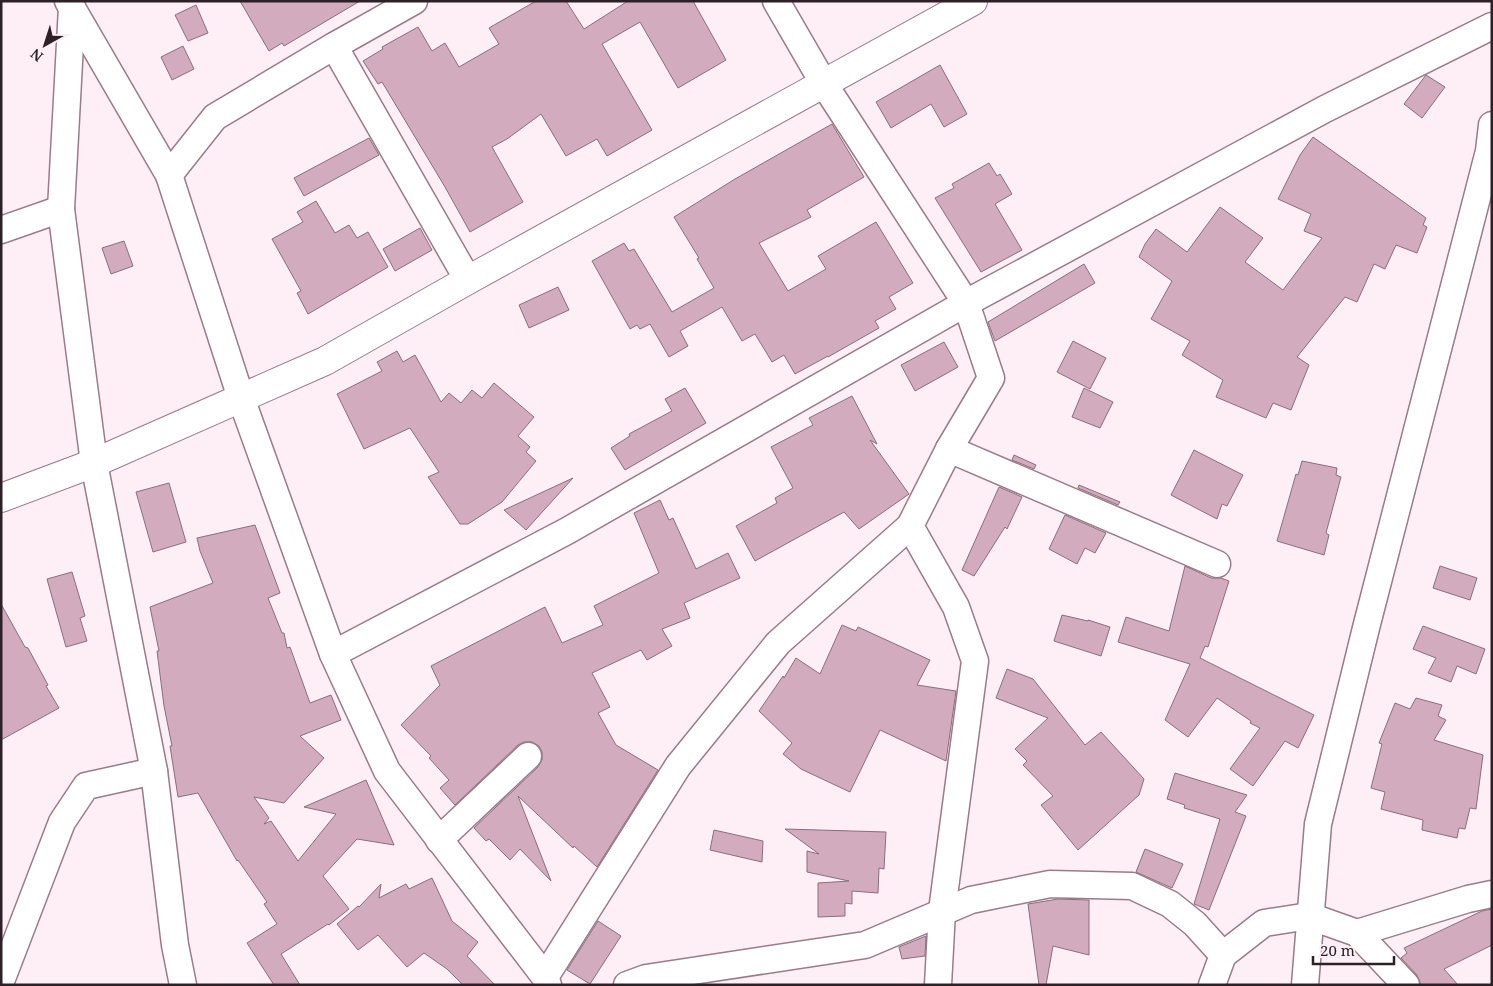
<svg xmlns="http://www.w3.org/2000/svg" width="1493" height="986" font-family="'Noto Serif',serif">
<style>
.building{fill:#d3abbe;stroke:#8c6d7c}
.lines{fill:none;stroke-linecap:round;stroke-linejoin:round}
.minor-casing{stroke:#9b7b8a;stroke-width:29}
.tertiary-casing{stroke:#9b7b8a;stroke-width:30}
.minor{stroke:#fff;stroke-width:26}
.tertiary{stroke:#fff;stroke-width:28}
</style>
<rect width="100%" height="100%" fill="#fdeff5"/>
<g class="building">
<polygon points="240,1 360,1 284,46 282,43 269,51"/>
<polygon points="536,1 566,1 584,29 628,1 693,1 726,60 678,88 640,22 602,44 652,130 607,156 597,139 566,156 541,114 507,139 492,147 523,202 470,232 445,187 382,82 378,84 363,61 383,49 382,47 418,27 432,51 445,43 459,67 499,44 489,28"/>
<polygon points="196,5 208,33 188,41 175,15"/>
<polygon points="183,46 194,69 172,80 161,57"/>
<polygon points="940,65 967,114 944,127 931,104 891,128 876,102"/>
<polygon points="1426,75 1445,87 1422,118 1404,104"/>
<polygon points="832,124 864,177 807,210 811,217 759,243 788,291 826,269 818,256 876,222 913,283 889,297 896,309 875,321 879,328 828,357 828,356 795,374 784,355 772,362 755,334 742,341 722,307 680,331 688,346 669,357 650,324 640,329 637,325 630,329 592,261 624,243 629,251 634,249 672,312 714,288 697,259 699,258 674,217 735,179"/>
<polygon points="1313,137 1426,218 1423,225 1427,227 1417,253 1396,245 1385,269 1374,264 1357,302 1345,297 1297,357 1309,365 1291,410 1273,403 1266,418 1216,397 1223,380 1182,355 1190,341 1151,319 1172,281 1139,257 1145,244 1156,229 1187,252 1220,207 1263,238 1245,262 1283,290 1322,238 1304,231 1311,214 1278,199 1300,155"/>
<polygon points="369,138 379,155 304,196 294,178"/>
<polygon points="989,163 997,176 1000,174 1012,194 995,204 1022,250 981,272 935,198 954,188 952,184"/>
<polygon points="316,201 335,233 349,225 357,238 368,232 388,267 308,314 297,293 301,291 272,239 303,222 297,212"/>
<polygon points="420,228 432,250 395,271 383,249"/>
<polygon points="124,241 133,266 111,274 102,248"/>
<polygon points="1084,264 1095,283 995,341 988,322"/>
<polygon points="558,287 569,310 529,328 519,305"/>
<polygon points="1073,341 1106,358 1090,389 1057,372"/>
<polygon points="944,342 958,367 915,391 901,365"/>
<polygon points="397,351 403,362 415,355 441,402 449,393 461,403 472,390 482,398 494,383 534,417 518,436 530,447 526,452 536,461 502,502 468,524 460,524 428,477 439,472 410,428 364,449 337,394 382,371 377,362"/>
<polygon points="685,388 706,423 625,470 611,448 630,436 629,434 672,411 665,399"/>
<polygon points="1084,388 1113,402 1100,428 1072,417"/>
<polygon points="852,396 877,444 870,440 909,494 859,529 844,512 755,561 736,526 777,503 775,498 793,488 771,447 813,425 809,418"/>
<polygon points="1194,450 1243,475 1227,506 1222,504 1217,519 1171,495"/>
<polygon points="1014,455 1036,465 1034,469 1012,460"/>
<polygon points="1302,461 1337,468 1336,475 1341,477 1326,533 1329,535 1324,555 1277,541 1296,474 1298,475"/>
<polygon points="573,478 526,530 504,510"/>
<polygon points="169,483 186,542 153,552 136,492"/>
<polygon points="1079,485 1120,502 1118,505 1078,488"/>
<polygon points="999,487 1022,497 1007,529 1005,527 974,576 962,570"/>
<polygon points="660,500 669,520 673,518 696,569 728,553 740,578 684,603 690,618 662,629 672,646 647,660 641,650 592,673 610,707 598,713 616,745 658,770 597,867 574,846 573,848 518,796 551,881 520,849 510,860 489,839 486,841 474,828 538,767 542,760 542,752 539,746 532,742 524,742 518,745 455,805 440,788 449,780 429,758 431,756 401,725 440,685 431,666 545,607 562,643 603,625 594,606 659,573 634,513"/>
<polygon points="1065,515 1106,533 1095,553 1085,548 1077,564 1049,549"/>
<polygon points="255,525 280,593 268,598 282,633 284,633 287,648 290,647 310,703 331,695 341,720 300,736 324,758 284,803 254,797 269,818 264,824 271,821 298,861 336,814 304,807 366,780 394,845 357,839 323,876 349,909 329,925 328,924 281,954 300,985 274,985 247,943 277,924 264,904 267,902 238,860 237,861 198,793 178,797 170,746 172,746 164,706 157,651 159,651 150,607 213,583 200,551 197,538"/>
<polygon points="1185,566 1211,578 1221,578 1229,581 1208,647 1205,646 1200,658 1314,715 1298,748 1285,741 1253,786 1230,769 1260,728 1250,723 1251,721 1217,698 1188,737 1165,720 1190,664 1118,642 1126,617 1169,631"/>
<polygon points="1440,566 1477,578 1470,600 1433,588"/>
<polygon points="72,572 85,616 80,618 87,641 66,647 47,579"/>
<polygon points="1,604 25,647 28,648 48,685 46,686 59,708 1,740"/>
<polygon points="1062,615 1088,621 1088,620 1110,627 1101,656 1054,641"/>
<polygon points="842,625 856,631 858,627 930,660 917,685 956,691 946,761 880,730 850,792 801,769 783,754 792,743 759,711 783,676 784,678 796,658 820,674"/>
<polygon points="1423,626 1485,649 1476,674 1457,666 1451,682 1428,673 1436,658 1413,649"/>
<polygon points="1007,669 1033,679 1085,745 1101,732 1144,779 1139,795 1078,850 1041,805 1053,796 1023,765 1027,761 1015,749 1048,718 996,698"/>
<polygon points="1416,698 1442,705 1438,716 1446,720 1434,740 1483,755 1476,809 1470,808 1465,829 1459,828 1457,838 1422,830 1423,820 1381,809 1385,792 1371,788 1382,744 1379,743 1395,703 1410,709"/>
<polygon points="1175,773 1247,795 1235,812 1246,816 1209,910 1194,904 1220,819 1184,808 1185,805 1167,799"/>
<polygon points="785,829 886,832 884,869 879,868 878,893 852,891 852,904 845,903 845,916 818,917 818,883 849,881 807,872 807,851 819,854"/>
<polygon points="714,830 763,841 762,862 710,850"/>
<polygon points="1145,849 1183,864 1172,888 1136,872"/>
<polygon points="432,878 452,921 478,942 467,956 495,985 463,985 447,969 424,953 407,967 378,935 358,950 337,924 358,906 359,907 381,884 379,898 406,884 409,889"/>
<polygon points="1058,899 1089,900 1089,955 1053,946 1046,985 1039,985 1028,904"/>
<polygon points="1492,909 1492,945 1444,969 1458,985 1421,985 1417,975 1401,958 1407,953 1404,948 1482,911"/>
<polygon points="598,921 621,936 590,984 567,970"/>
<polygon points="926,936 925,956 902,959 899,947"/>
</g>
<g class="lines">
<defs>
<g id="minor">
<polyline points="68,1 169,175 241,398 333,654 387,771 545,977 548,985"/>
<polyline points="776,1 824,84 966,303 991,378 949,449 910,526 956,607 975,661 942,911 938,985"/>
<polyline points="72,7 61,209 94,463 154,771 175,945 183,985"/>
<polyline points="334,46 468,280"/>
<polyline points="169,175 215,117 334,46 414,1"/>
<polyline points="1,230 61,209"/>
<polyline points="949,449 1217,564"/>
<polyline points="333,654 567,531 966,303 1325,109 1492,26"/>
<polyline points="439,840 528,756"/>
<polyline points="1357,933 1468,899 1492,894"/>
<polyline points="545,977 678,766 778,643 910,526"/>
<polyline points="1,981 62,822 86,786 154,771"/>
<polyline points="627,985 646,978 865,945 971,900 1050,884 1132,886 1170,904 1195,924 1223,955"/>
<polyline points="1212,985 1223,955 1264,923 1309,916 1357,933 1406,985"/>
<polyline points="1305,985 1318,824 1366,628 1489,151 1492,125"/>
</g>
<polyline id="tertiary" points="1,498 94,463 325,361 468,280 973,1"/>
</defs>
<use href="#minor" class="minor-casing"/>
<use href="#tertiary" class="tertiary-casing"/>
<use href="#minor" class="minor"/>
<use href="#tertiary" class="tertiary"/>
</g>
<rect width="1493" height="986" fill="none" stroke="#2d2026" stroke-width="5"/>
<g transform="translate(45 45) rotate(219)" stroke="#fdeff5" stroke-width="4" paint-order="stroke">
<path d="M0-4L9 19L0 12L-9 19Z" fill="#2d2026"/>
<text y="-8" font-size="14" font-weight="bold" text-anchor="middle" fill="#2d2026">N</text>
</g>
<path d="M1313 956v8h81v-8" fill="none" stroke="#2d2026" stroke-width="2.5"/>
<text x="1320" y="956" font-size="15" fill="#2d2026" stroke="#fdeff5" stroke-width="4" paint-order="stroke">20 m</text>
</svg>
